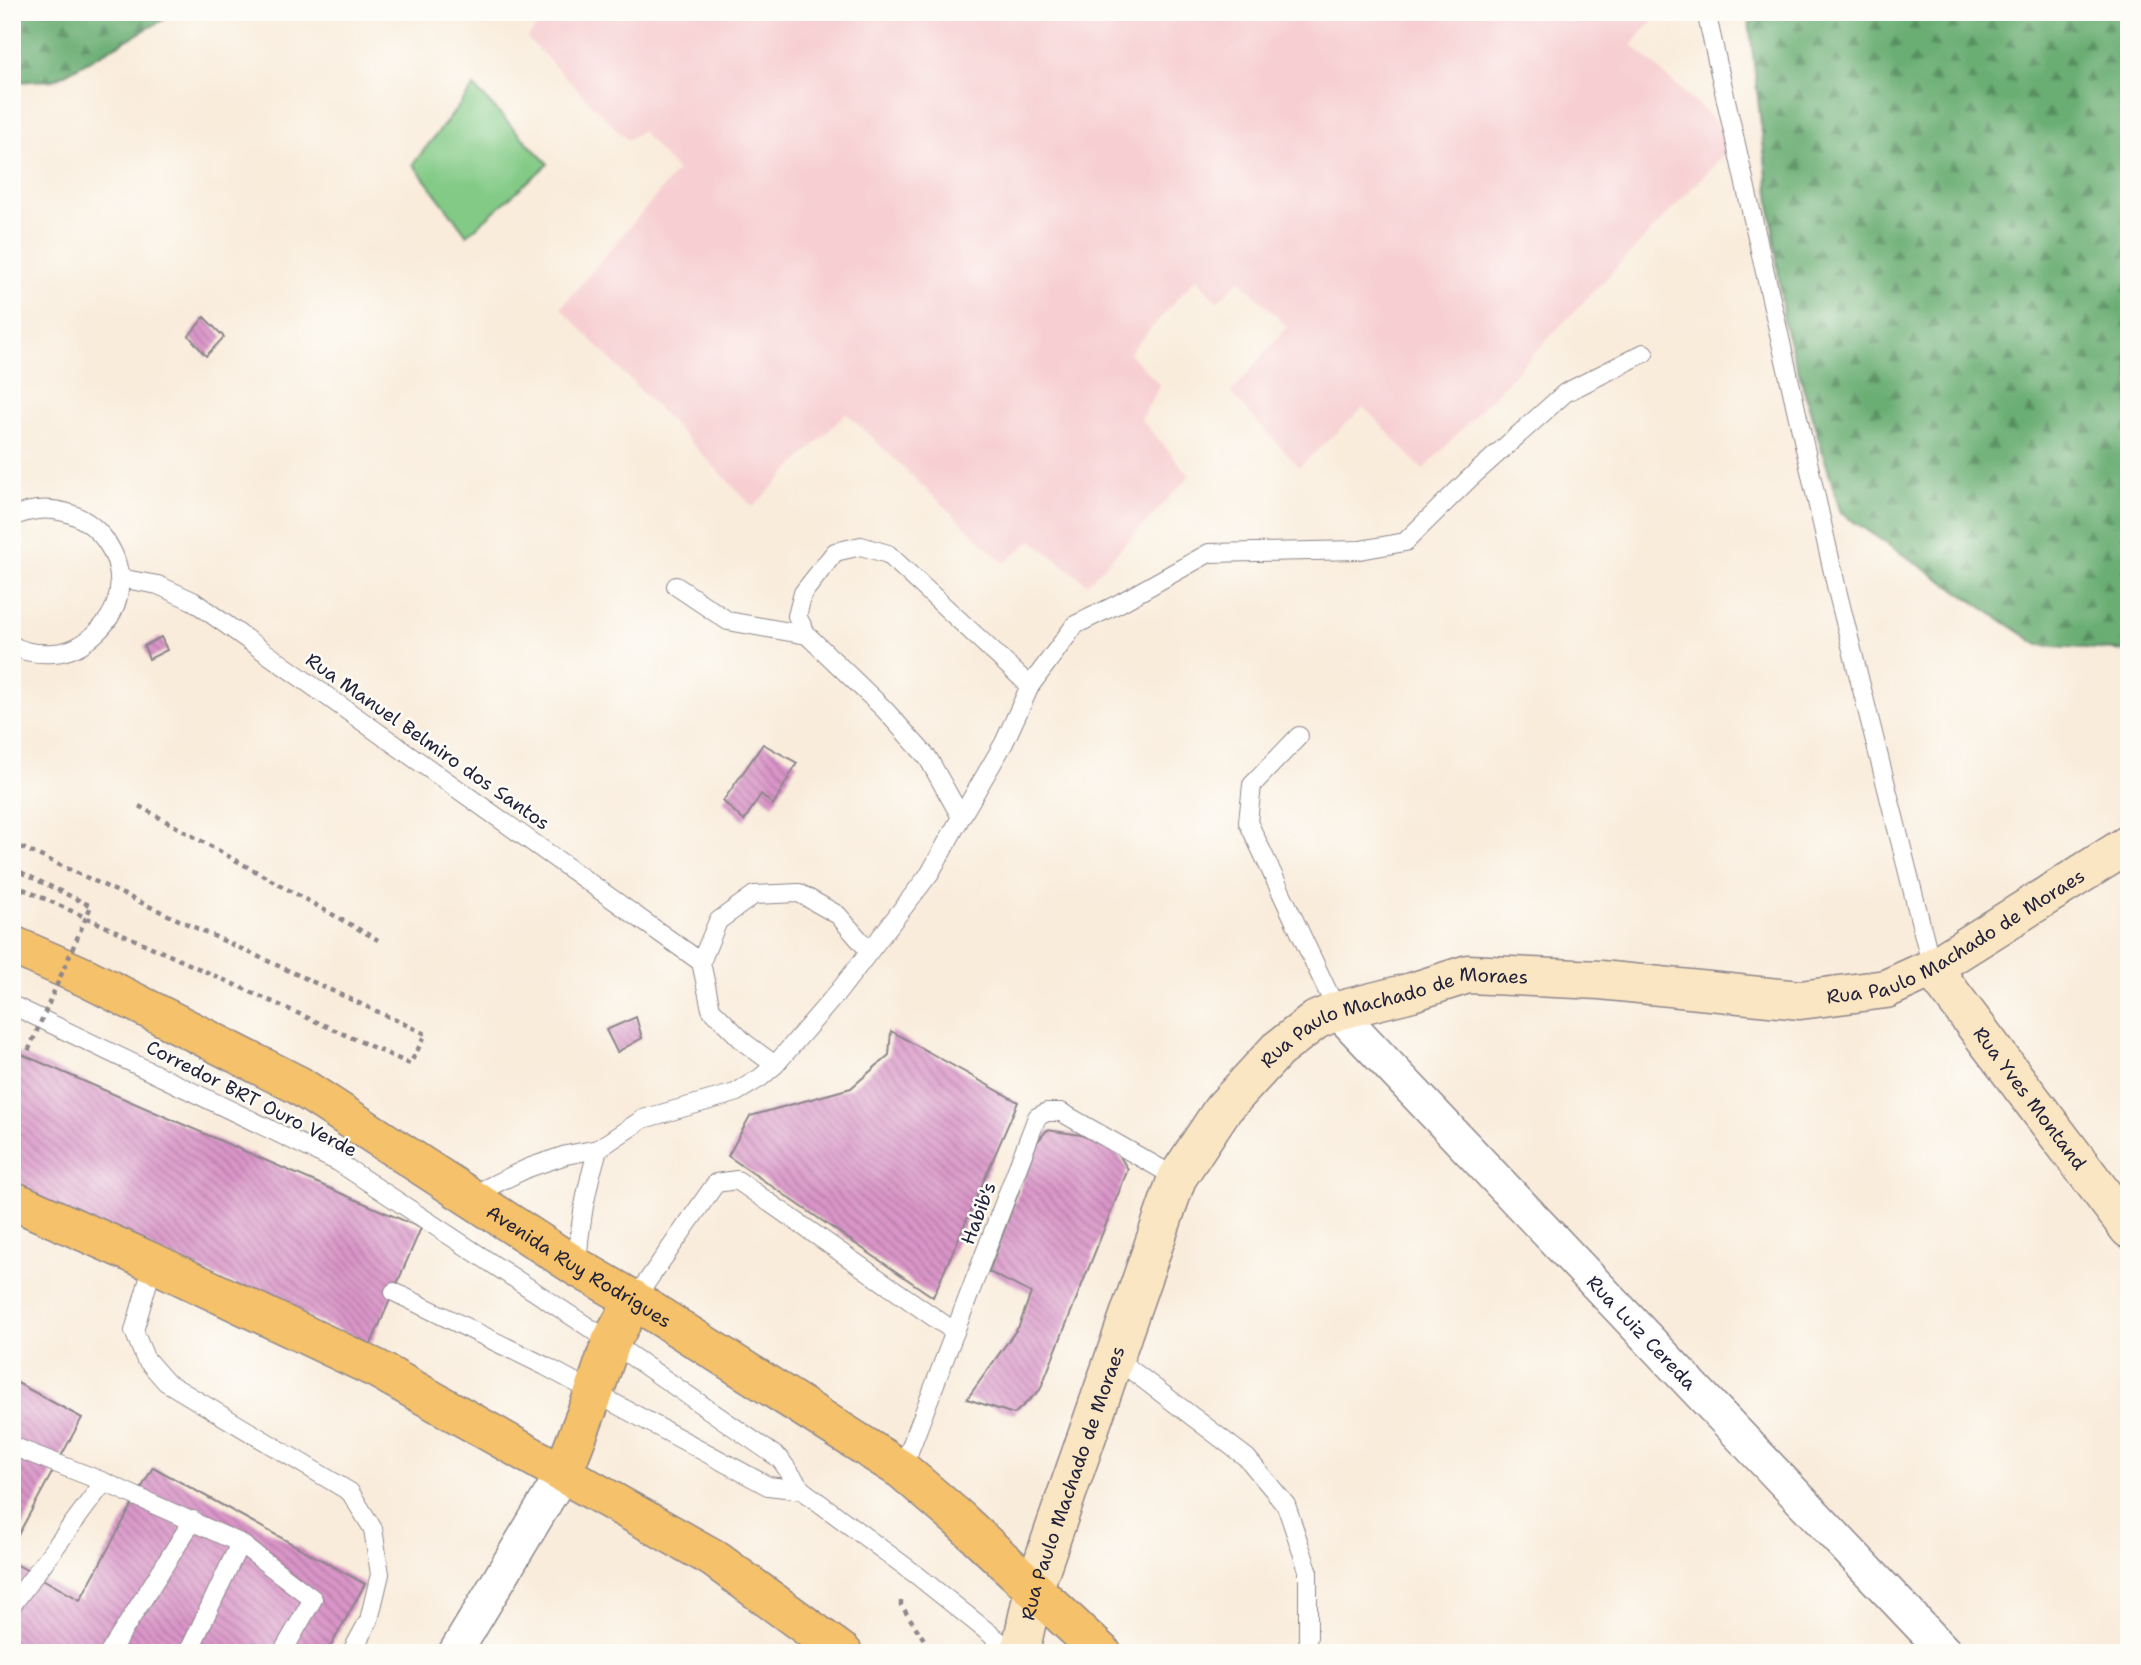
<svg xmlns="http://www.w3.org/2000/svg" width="2141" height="1665" font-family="'Shantell Sans',sans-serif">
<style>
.built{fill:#f7cfd2}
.green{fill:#83ca86;stroke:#527660;stroke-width:2}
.forest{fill:url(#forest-firs);stroke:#466857;stroke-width:2}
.building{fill:url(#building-back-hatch)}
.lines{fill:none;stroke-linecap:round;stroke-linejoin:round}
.service-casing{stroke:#8e878b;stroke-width:20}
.minor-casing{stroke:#8e878b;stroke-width:36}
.secondary-casing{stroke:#8e878b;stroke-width:41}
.primary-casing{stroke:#8e878b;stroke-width:41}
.path{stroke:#8e878b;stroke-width:4.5;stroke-dasharray:5 5;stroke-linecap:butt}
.service{stroke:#fff;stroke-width:18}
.minor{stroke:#fff;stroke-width:33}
.secondary{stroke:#fbe6c4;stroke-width:38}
.primary{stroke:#f5c16b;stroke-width:38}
.path-bridge{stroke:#8e878b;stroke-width:4.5;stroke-dasharray:5 5;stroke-linecap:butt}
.labels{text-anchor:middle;stroke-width:5;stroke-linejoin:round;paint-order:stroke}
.street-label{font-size:19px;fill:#22223b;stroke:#fdfcf7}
</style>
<defs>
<pattern id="forest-firs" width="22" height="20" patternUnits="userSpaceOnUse" patternTransform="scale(1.75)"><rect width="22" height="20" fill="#6aae73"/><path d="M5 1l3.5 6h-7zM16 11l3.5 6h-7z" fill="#578d60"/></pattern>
<pattern id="building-back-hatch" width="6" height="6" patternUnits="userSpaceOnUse" patternTransform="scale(1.75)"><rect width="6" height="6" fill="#da95c8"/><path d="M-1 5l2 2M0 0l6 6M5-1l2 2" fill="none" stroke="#b079a4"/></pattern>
</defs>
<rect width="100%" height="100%" fill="#fdfcf7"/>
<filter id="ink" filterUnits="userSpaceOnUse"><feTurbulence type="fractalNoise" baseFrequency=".0143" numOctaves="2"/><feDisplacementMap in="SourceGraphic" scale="14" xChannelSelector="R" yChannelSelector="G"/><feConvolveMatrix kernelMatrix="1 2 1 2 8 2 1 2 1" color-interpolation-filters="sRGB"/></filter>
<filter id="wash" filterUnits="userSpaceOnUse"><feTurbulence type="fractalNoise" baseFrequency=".00686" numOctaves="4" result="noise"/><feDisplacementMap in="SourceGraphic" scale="28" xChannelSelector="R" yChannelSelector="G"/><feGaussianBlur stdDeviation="1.57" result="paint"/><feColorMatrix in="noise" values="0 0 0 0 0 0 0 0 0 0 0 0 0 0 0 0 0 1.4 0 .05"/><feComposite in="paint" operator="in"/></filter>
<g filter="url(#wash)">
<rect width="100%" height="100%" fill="#f9ecdb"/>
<polygon class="built" points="550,12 1659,12 1632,45 1737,141 1423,470 1364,407 1299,467 1231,393 1287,327 1240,280 1217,302 1196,278 1129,353 1160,385 1141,419 1190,476 1087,584 1032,540 1004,563 846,413 753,507 561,308 677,171 641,131 627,140 527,38"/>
<polygon class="green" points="474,87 548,164 467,235 413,164"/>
<g class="forest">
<polygon points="12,12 165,12 165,19 54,80 12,82"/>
<polygon points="1748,12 2129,12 2129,651 2039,645 1841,513 1784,323"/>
</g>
<g id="blocks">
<g class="building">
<polygon points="204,317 224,337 206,356 189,336"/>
<polygon points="161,637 167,650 149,659 144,646"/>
<polygon points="763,744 797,763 773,805 761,794 744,821 723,801"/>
<polygon points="636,1017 642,1038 617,1052 606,1030"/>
<polygon points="891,1031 1018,1102 933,1297 728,1156 750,1116 851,1088 889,1055"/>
<polygon points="12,1050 421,1228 371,1344 12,1188"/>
<polygon points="1047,1130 1081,1135 1115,1149 1128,1169 1040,1390 1014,1414 967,1399 1019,1326 1031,1293 989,1272 1037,1142"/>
<polygon points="12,1380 82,1418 12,1546"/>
<polygon points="153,1467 365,1584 327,1653 12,1653 12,1562 80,1600"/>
</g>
</g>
</g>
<g filter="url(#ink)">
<use href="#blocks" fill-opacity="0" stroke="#8e878b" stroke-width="2"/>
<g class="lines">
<defs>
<g id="service">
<polyline points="1706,12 1838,594 1932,968"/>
<path d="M12,517c79,-35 143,61 85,115 -12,12 -26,20 -43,21 -14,1 -30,0 -42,-8"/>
<polyline points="119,578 158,585 193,601 701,962"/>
<polyline points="676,586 728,621 807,635"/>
<polyline points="1030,686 1075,625 1118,604 1209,553 1360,550 1405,542 1469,479 1565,393 1644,353"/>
<polyline points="1299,736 1252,785 1248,822 1337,1011"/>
<polyline points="12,1005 338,1162 611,1342 780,1459 802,1490 918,1576 1014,1653"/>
<polyline points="775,1065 745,1043 711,1009 701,962 718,921 754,895 799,893 838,915 869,951"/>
<polyline points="470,1196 528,1168 566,1155 598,1149 643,1119 735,1093 760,1078 775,1065 839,991 930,873 961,817 928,758 884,709 807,635 797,616 803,593 835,552 861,546 888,554 1030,686 1004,743 961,817"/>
<polyline points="154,1261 134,1331 145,1358 166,1382 350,1492 373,1529 380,1574 369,1620 351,1653"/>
<path d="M577,1267c2,-42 9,-79 21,-118"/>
<polyline points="394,1292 545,1366 768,1486 802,1490"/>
<polyline points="634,1300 716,1183 737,1180 955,1332"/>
<polyline points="1114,1357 1247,1458 1286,1505 1308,1570 1308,1638"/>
<polyline points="12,1446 104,1482 240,1543 313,1599 282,1653"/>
<polyline points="902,1470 1037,1117 1047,1112 1061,1112 1177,1178"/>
<polyline points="12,1605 104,1482"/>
<polyline points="109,1653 193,1520"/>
<polyline points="188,1653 240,1543"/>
</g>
<g id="minor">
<path id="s1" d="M1337,1011l609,642"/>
<polyline points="455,1653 563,1473"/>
</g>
<g id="secondary">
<path id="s2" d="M1932,968l197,261"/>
<path id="s3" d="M1020,1653l14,-65 143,-410 45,-68 55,-60 39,-30 21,-9 75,-19 56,-18 132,6 200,20 86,-11 46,-21 197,-124"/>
</g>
<g id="primary">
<path id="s4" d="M12,945l75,33 211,107 279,182 57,33 268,170 57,49 143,134"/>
<polyline points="12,1200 154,1263 377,1369 713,1558 843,1653"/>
<polyline points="563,1473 594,1393 611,1342 634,1300"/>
</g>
</defs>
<use href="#service" class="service-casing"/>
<use href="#minor" class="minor-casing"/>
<use href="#secondary" class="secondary-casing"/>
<use href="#primary" class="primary-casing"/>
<g class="path">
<polyline points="139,806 378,940"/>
<polyline points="12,843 426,1034 410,1064 12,884"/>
<polyline points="901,1601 901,1605 933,1653"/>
</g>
<use href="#service" class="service"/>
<use href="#minor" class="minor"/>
<use href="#secondary" class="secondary"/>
<use href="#primary" class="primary"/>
<polyline class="path-bridge" points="12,868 91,906 26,1056"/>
</g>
</g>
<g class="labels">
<g class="street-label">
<text transform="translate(428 741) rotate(35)" y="7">Rua Manuel Belmiro dos Santos</text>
<text dy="7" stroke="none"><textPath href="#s3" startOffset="1376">Rua Paulo Machado de Moraes</textPath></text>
<text dy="7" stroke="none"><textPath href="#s3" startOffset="788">Rua Paulo Machado de Moraes</textPath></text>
<text transform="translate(252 1098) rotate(27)" y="7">Corredor BRT Ouro Verde</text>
<text dy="7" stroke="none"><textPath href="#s2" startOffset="163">Rua Yves Montand</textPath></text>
<text transform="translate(978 1213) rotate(-69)" y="7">Habib's</text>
<text dy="7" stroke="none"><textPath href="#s4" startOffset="653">Avenida Ruy Rodrigues</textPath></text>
<text dy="7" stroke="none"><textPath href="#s1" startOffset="443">Rua Luiz Cereda</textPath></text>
<text dy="7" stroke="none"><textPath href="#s3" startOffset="178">Rua Paulo Machado de Moraes</textPath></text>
</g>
</g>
<rect width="2141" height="1665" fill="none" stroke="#fdfcf7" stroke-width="42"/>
</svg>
